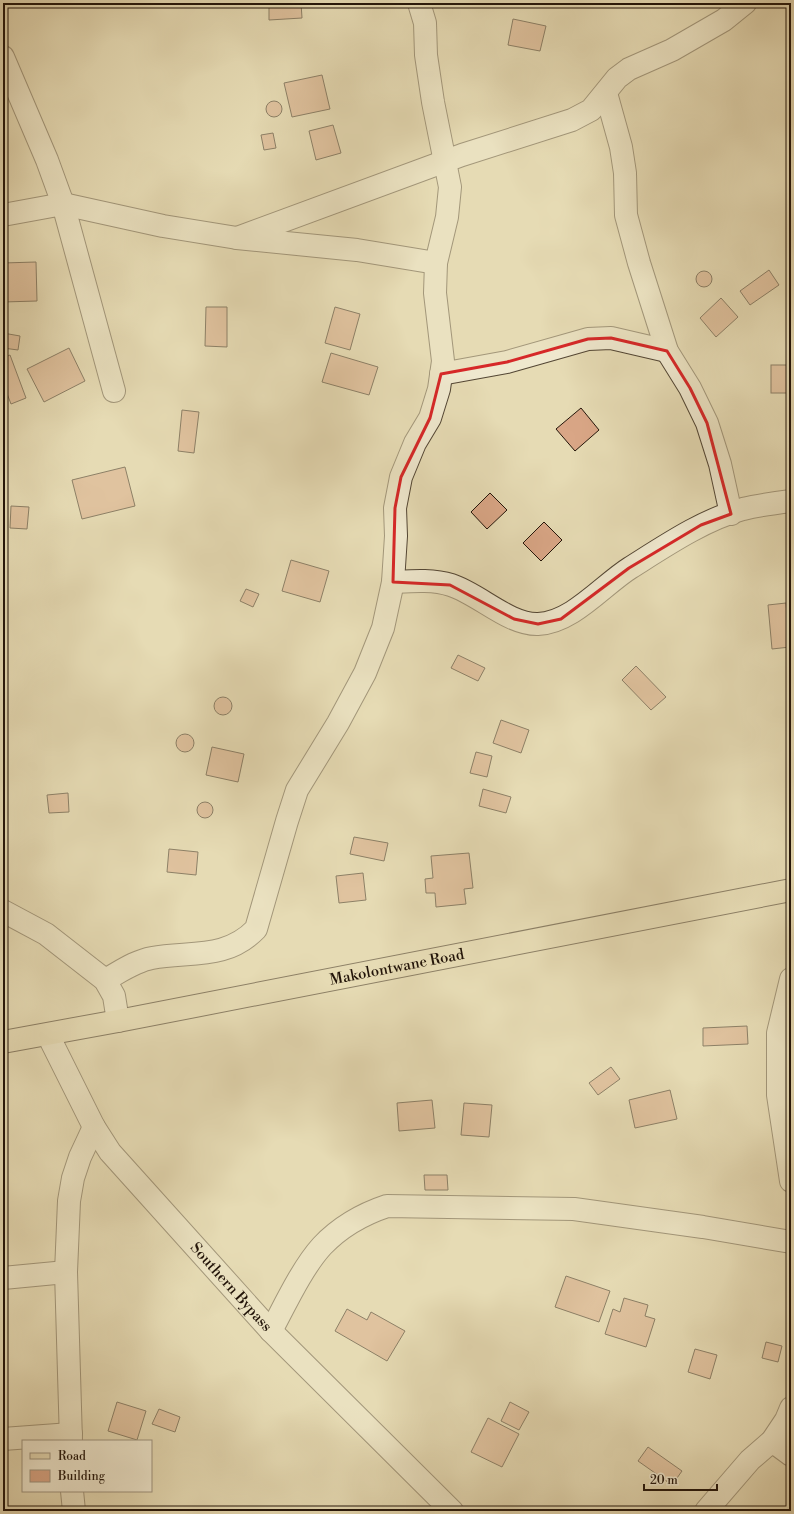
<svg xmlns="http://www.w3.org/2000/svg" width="794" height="1514" font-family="'Libre Bodoni',serif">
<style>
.building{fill:#d9a686;stroke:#221409}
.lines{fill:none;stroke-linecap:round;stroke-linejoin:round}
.minor-casing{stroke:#534634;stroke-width:24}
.major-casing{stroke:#221409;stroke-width:24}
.minor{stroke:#efe8ce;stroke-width:22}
.major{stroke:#e6dbb4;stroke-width:22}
.marked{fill:none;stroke:#d62828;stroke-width:3;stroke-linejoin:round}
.labels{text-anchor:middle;stroke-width:3.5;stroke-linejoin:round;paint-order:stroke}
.street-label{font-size:15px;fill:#221409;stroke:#efe8ce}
</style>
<rect width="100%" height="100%" fill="#e6dbb4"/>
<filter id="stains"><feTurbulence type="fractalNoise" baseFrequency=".005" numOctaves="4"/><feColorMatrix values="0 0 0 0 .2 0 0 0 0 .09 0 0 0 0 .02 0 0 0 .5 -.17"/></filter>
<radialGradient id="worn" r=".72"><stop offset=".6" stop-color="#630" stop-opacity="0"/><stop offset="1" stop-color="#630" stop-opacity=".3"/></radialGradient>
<g class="building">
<polygon points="272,3 301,3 302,18 269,20 269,7 273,6"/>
<polygon points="513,19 546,26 540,51 508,45"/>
<polygon points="322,75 330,109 292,117 284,83"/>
<circle cx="274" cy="109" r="8"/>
<polygon points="333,125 341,153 316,160 309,131"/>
<polygon points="273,133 276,148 264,150 261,135"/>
<polygon points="36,262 37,301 3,302 3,263"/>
<polygon points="769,270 779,285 750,305 740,291"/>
<circle cx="704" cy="279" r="8"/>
<polygon points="721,298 738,317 716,337 700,318"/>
<polygon points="206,307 227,307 227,347 205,346"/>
<polygon points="335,307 360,314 350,350 325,343"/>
<polygon points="3,310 7,310 3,333 20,336 18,350 3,348"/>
<polygon points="69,348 85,381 44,402 27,369"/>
<polygon points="331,353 378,367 369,395 322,382"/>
<polygon points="10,355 26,398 11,404 3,383 3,358"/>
<rect x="771" y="365" width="20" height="28"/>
<polygon points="581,408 599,430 575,451 556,429"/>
<polygon points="182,410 199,412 194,453 178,451"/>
<polygon points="125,467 135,506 82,519 72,480"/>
<polygon points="490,493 507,510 487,529 471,512"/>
<polygon points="11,506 29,507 27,529 10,528"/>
<polygon points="544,522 562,540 541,561 523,543"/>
<polygon points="291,560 329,571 320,602 282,591"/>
<polygon points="246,589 259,594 253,607 240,601"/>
<polygon points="786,603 790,647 772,649 768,605"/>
<polygon points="458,655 485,668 478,681 451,668"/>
<polygon points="636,666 666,697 651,710 622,680"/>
<circle cx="223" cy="706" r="9"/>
<polygon points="501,720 529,730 521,753 493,743"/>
<circle cx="185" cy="743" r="9"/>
<polygon points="212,747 244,754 238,782 206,775"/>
<polygon points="476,752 492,756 487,777 470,773"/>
<polygon points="483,789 511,797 506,813 479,806"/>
<polygon points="68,793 69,812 49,813 47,795"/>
<circle cx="205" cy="810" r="8"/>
<polygon points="354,837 388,843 384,861 350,854"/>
<polygon points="169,849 198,852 196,875 167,872"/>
<polygon points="469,853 473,888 464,889 466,904 436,907 435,893 426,893 425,879 433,878 431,856"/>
<polygon points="363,873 366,900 339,903 336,876"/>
<polygon points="747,1026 748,1044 703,1046 703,1028"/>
<polygon points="611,1067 620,1079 598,1095 589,1083"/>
<polygon points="670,1090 677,1119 635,1128 629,1100"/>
<polygon points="432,1100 435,1128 399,1131 397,1103"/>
<polygon points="464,1103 492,1105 489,1137 461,1135"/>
<polygon points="424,1175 447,1175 448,1190 425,1190"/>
<polygon points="566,1276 610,1291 599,1322 555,1307"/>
<polygon points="624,1298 648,1305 645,1316 655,1319 646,1347 605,1334 613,1309 620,1312"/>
<polygon points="347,1309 367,1320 371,1312 405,1331 387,1361 335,1331"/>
<polygon points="766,1342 782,1346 778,1362 762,1358"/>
<polygon points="695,1349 717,1355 710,1379 688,1372"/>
<polygon points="117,1402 146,1411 137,1440 108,1431"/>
<polygon points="510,1402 529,1412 519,1430 501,1421"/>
<polygon points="159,1409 180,1417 175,1432 152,1424"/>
<polygon points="488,1418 519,1434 502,1467 471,1452"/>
<polygon points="648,1447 682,1471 672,1485 638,1461"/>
</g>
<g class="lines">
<defs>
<g id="minor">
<polyline points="3,57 47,160 63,204 114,391"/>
<polyline points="606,93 621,147 625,173 626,215 639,263 667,351 690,388 707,423 720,464 731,514"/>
<polyline points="3,215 63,204 163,226 237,238 357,250 436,263"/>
<polyline points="237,238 462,155 572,120 591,110 617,78 629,69 672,50 724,20 745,3"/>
<polyline points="441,374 507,362 588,339 611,338 667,351"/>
<path d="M393,582c18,-1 40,-3 58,3 28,9 58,40 87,39 34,-1 65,-39 92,-56 35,-22 73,-48 113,-59 16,-4 32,-6 48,-8"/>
<polyline points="3,911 46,934 105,980 114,996 118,1021"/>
<polyline points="791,979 778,1033 778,1095 791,1181"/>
<path d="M105,980c15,-8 30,-19 47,-22 38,-7 74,2 104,-29l31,-108 10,-31 41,-67 27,-50 18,-45 10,-46 3,-46 -1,-28 6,-31 14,-34 15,-25 9,-29 4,-28 -8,-68 1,-30 11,-46 3,-30 -17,-85 -7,-47 -1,-32 -6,-20"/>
<path id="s1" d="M48,1035l46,92 16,25 161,179 181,180"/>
<polyline points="3,1278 66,1272"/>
<path d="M271,1331c14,-26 31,-63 51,-85 18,-19 41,-32 65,-40l187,3 129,18 88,15"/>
<polyline points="3,1439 71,1434"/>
<polyline points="71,1441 66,1272 69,1201 73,1178 80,1157 94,1127"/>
<polyline points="772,1441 786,1420 791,1408"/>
<polyline points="72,1491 74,1511"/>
<polyline points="706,1511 750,1460 772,1441 791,1455"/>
</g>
<g id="major">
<path id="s2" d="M3,1042l115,-21 673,-131"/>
</g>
</defs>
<use href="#minor" class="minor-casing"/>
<use href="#major" class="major-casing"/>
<use href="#minor" class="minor"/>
<use href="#major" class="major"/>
</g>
<path d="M0 0H794V1514H0ZM611,338l56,13 23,37 17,35 24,91 -30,11 -72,43 -68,51 -23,5 -24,-5 -64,-34 -57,-3 2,-74 6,-31 29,-59 11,-44 66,-12 81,-23z" fill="#e6dbb4" fill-opacity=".55" fill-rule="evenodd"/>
<path class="marked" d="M611,338l56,13 23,37 17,35 24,91 -30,11 -72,43 -68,51 -23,5 -24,-5 -64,-34 -57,-3 2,-74 6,-31 29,-59 11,-44 66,-12 81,-23z"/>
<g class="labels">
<g class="street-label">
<text dy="5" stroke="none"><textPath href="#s2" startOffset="401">Makolontwane Road</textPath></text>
<text dy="5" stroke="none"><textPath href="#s1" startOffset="314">Southern Bypass</textPath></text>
</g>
</g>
<rect width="794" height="1514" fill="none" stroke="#e6dbb4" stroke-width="16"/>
<rect x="4" y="4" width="786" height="1506" fill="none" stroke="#221409" stroke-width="2"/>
<rect x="8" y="8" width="778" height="1498" fill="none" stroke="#221409"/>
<rect x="22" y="1440" width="130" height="52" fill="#efe8ce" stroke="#9d937f"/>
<rect x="30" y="1453" width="20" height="6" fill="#e6dbb4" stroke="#9d937f"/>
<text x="58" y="1460" font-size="12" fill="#221409">Road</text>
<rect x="30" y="1470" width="20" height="12" fill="#d9a686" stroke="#9d937f"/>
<text x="58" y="1480" font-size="12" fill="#221409">Building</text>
<path d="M644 1484v6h73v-6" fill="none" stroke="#221409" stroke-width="2"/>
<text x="650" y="1484" font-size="12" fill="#221409" stroke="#efe8ce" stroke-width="3" paint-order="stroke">20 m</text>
<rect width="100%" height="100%" filter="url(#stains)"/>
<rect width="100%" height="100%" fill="url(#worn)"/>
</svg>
